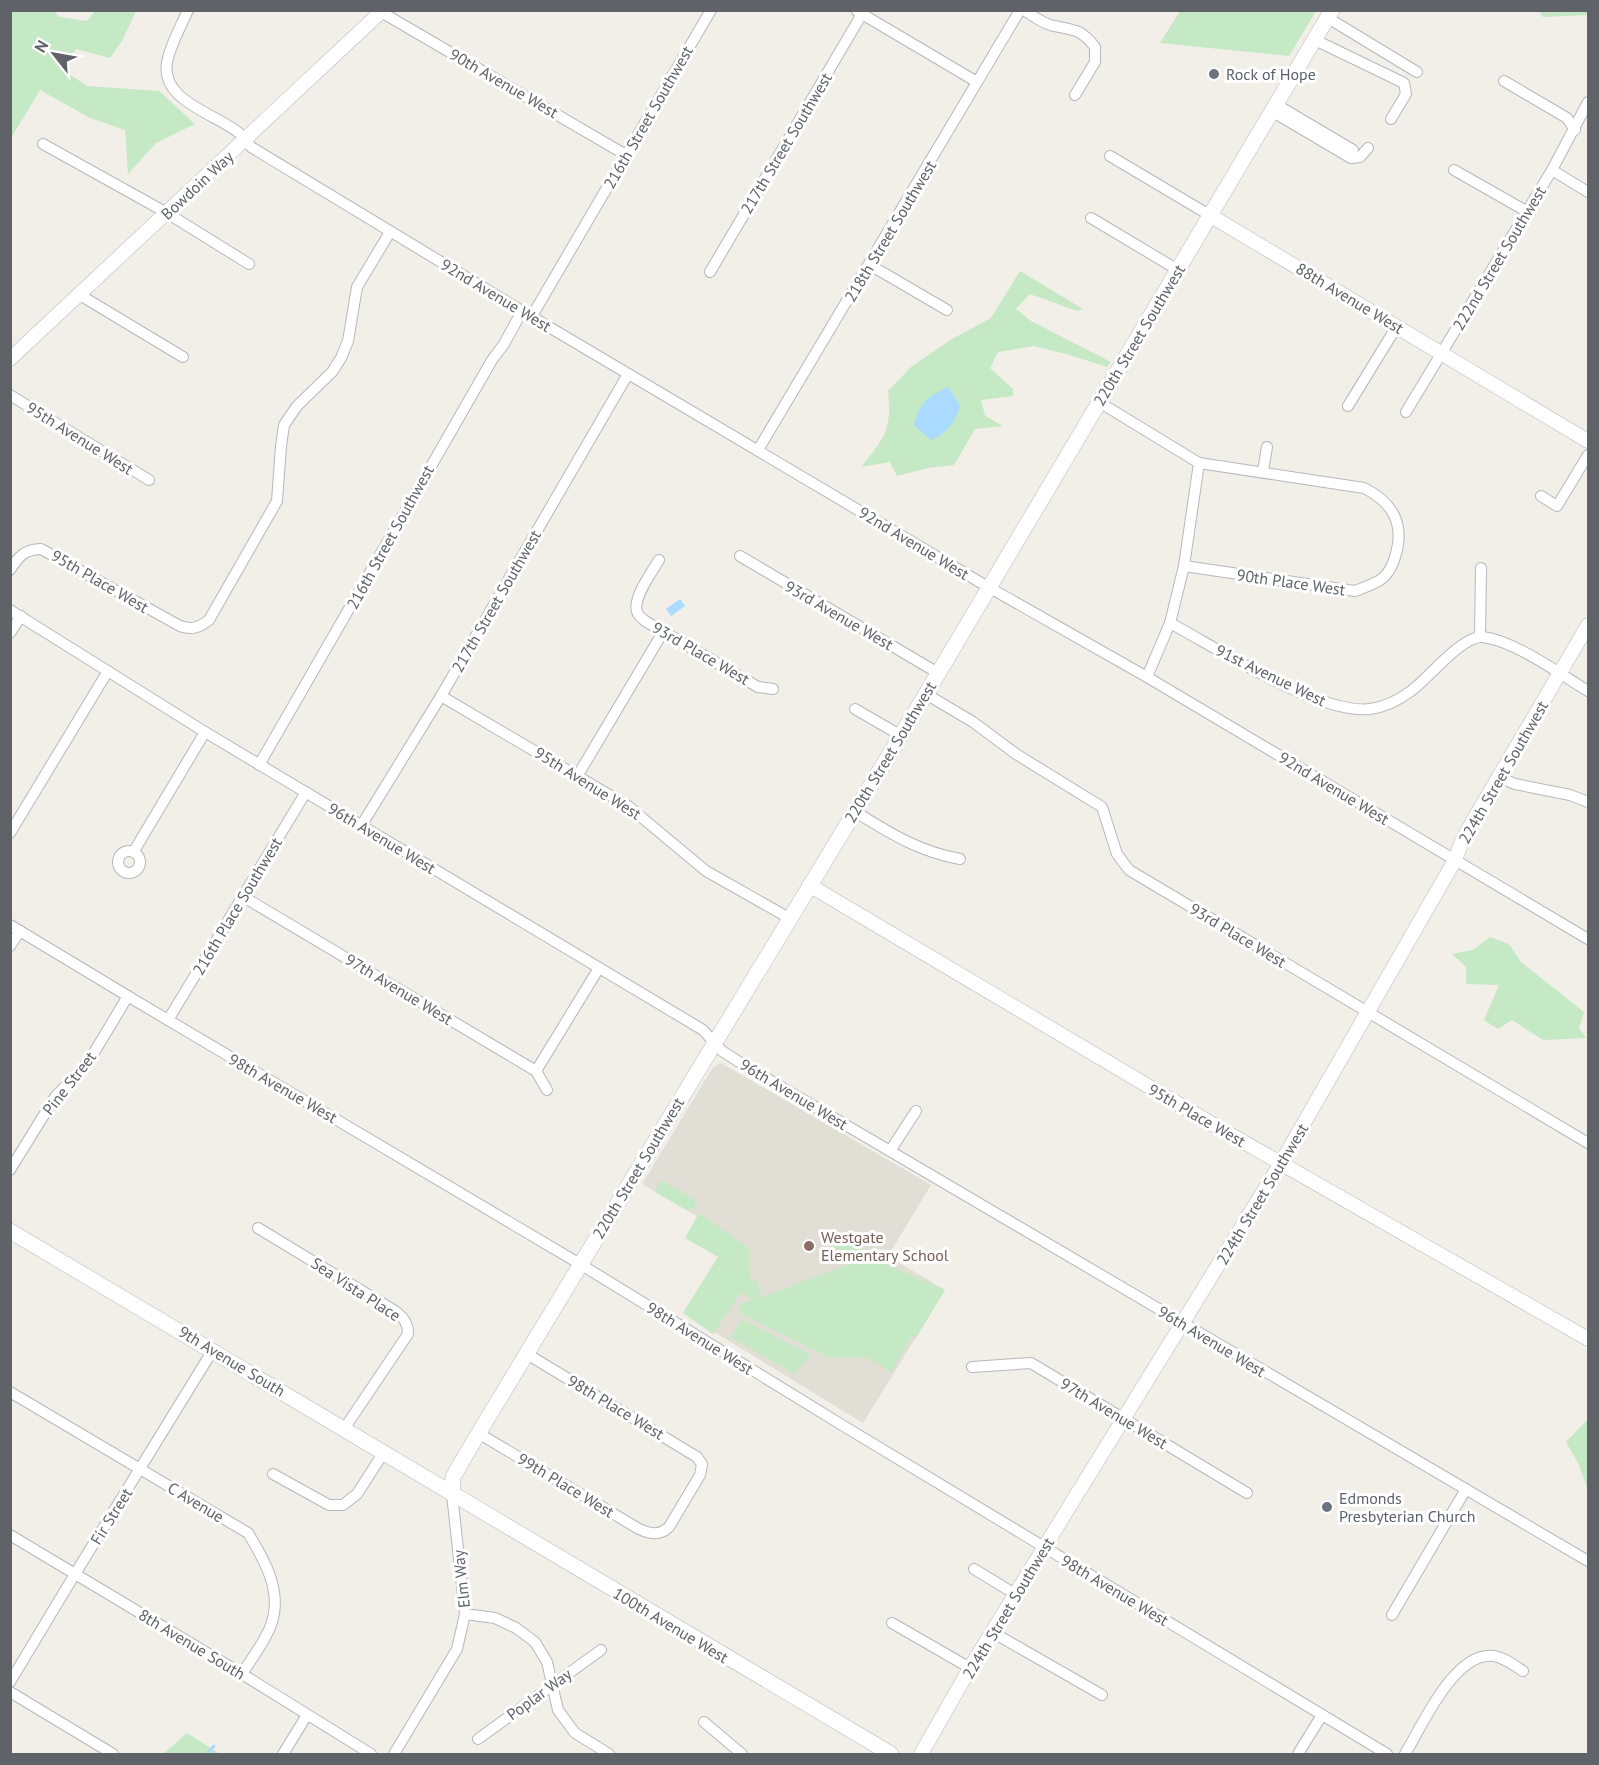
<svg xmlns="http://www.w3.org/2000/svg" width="1599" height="1765" font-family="'PT Sans',sans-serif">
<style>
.education{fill:#e1ded6}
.green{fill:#c5e8c5}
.water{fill:#aadaff}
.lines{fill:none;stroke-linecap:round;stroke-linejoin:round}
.stream{stroke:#aadaff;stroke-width:3}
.minor-casing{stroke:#b5b8bc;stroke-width:12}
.tertiary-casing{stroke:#b5b8bc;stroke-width:15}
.secondary-casing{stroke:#b6babf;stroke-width:16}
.minor{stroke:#fff;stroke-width:10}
.tertiary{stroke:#fff;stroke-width:14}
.secondary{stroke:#fff;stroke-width:15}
.worship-dot{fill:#6b7280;stroke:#fff;stroke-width:2}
.education-dot{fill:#8d6e63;stroke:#fff;stroke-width:2}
.labels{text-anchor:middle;stroke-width:6;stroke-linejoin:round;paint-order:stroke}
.worship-label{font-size:16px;fill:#5b616d;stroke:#fff;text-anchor:start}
.street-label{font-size:16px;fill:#5f6368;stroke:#fff}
.education-label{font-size:16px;fill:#785e54;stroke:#fff;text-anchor:start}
</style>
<rect width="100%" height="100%" fill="#f1efe8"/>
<polygon class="education" points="721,1063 931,1185 888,1256 945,1290 863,1423 683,1313 731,1236 642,1184 713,1067"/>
<g class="green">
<polygon points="10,11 54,11 59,17 87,21 95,11 136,11 122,41 110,58 76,49 60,68 87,86 159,91 195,124 156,143 128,174 125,130 90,118 40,90 11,138"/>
<polygon points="1180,11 1180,10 1316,11 1289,56 1160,43"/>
<polygon points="1539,11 1588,11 1588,15 1543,17"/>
<path d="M1020,271l63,38 -6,2 -47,-17 -14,15 15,12 80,41 -4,5 -37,-12 -36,-9 -36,6 -8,16 23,21v7l-32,4 4,16 18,10 -28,3 -21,36 -26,3 -31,8 -7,-14 -29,5c24,-30 31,-37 27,-76l23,-24 41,-28 39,-21z"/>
<polygon points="1490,937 1509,944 1521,962 1584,1012 1579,1028 1586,1038 1543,1040 1512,1020 1498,1029 1484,1020 1499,985 1466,984 1466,967 1452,954 1473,950"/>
<polygon points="664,1181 695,1200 695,1208 688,1211 655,1192 660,1182"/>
<path d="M699,1213l50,35 1,30 8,4 2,13 -4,4 113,-42 76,33 -29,48 -4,-2 -21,36 -25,-15h-38l-89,-45c1,-10 5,-10 14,-12l-12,-8 -28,42 -30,-21 35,-56 -33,-19z"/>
<polygon points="853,1235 856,1235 863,1256 840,1265 832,1242"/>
<polygon points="742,1319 811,1355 794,1374 731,1337"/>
<polygon points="1588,1419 1588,1490 1578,1463 1566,1442"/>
<polygon points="187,1733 220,1754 163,1754"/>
</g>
<g class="water">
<path d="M948,387l12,18c-4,17 -13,28 -29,35l-17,-15c6,-23 13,-28 34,-38z"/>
<polygon points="680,599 685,606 671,616 666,609"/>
</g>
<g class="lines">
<polyline class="stream" points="207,1754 214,1746"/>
<defs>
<g id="minor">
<path d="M188,10c-7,16 -16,32 -20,48 -12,42 47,55 71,75 5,4 8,9 12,14l271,164 461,273 164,93 441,262"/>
<path d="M1024,10c9,6 19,14 30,16 20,4 27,3 41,21v15l-20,33"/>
<polyline points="857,11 977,82"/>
<polyline points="381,12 626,155"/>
<polyline points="1328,18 1417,72"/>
<polyline points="1315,40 1404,83 1406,94 1391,119"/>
<polyline points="1504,81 1567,118 1575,130"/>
<polyline points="1277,105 1353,150"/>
<polyline points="1273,112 1351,158 1360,157 1368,148"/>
<polyline points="43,144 167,213 249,264"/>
<polyline points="1110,156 1211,216"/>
<polyline points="1454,170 1526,211"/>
<polyline points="1552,170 1588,192"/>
<polyline points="1091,218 1178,270"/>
<polyline points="870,265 947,310"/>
<polyline points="710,272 862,14"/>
<polyline points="80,295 183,357"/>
<polyline points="532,316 711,10"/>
<polyline points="10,395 149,480"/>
<path d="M1099,402l100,61 165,25c30,15 41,37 31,69 -2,7 -5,14 -11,20 -8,7 -19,10 -29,14l-171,-25"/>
<polyline points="1348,406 1397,326"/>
<polyline points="1406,412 1552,170 1588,102"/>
<polyline points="758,450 1020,10"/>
<polyline points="1263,471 1267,447"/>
<polyline points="1541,496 1557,506 1588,455"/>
<polyline points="740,556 938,673"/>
<path d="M659,560c-7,12 -29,41 -21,54 2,3 5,5 7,7l113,66 15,2"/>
<path d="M10,570c8,-13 15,-21 31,-21l139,77c11,4 19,2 29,-6l68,-119 4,-55 3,-21 13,-19 35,-34 9,-14 7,-17 9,-54 33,-55"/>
<polyline points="10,610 205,732 703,1030 722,1051 747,1067 1588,1561"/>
<path d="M1170,623c47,25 149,92 200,86 15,-2 29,-9 41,-18 17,-12 51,-56 72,-54 32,4 77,37 105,54"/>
<polyline points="10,633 21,616"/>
<polyline points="1480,636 1481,568"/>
<polyline points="1147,677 1170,623 1184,566 1199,463"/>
<polyline points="926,694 973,722 1016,754 1102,807 1117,854 1129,870 1588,1143"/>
<polyline points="441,696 628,806 706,871 789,918"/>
<polyline points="855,709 900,735"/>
<path d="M259,765c79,-135 155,-270 233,-405l12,-16 18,-33"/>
<polyline points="578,775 663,632"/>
<polyline points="1499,777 1515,784 1570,795 1588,802"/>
<path d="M854,811c36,22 63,40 106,48"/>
<polyline points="361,826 441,696 628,374"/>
<polyline points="10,833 108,671"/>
<circle cx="129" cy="862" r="11"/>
<polyline points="134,851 205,732"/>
<polyline points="242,896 536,1071 547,1090"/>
<polyline points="10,925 136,1001 580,1264 842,1425 1387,1754"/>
<polyline points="10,946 20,931"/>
<polyline points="168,1020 306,792"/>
<polyline points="536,1071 599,968"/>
<polyline points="890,1151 916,1111"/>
<polyline points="10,1170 55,1097 80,1071 92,1056 128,996"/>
<path d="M258,1228l137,83c9,7 13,12 13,23l-64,95"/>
<polyline points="972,1367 1031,1363 1247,1493"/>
<path d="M10,1392l238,141c17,28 35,59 23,92 -6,17 -20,34 -29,49"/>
<path d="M478,1433l161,96c11,5 21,7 30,-2l31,-52 2,-11 -5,-7 -170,-103"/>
<polyline points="273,1474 329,1505 343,1505 357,1494 384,1452"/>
<polyline points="10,1535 242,1674 371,1754"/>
<polyline points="974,1569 1015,1594"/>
<polyline points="465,1614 495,1618 516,1628 535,1642 547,1662 558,1710 575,1733 609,1754"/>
<polyline points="1392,1615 1466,1489"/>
<polyline points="892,1623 970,1668"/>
<polyline points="992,1632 1102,1695"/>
<polyline points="10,1682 75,1574 213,1350"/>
<polyline points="10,1692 113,1754"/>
<polyline points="704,1722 742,1754"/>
<polyline points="478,1739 601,1650"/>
<polyline points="283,1754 307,1715"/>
<polyline points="394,1754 457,1649 465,1614 452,1494"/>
<polyline points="1298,1754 1322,1715"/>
<path d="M1405,1754c17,-28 50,-104 89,-98 11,2 20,9 29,15"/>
</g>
<g id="tertiary">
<polyline points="1211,216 1588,441"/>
<polyline points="10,359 383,10"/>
<polyline points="809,885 1207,1121 1588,1339"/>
<polyline points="921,1754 970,1668 1281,1163 1455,860 1462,841 1477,814 1588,625"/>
</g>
<g id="secondary">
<polyline points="10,1231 891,1754"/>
<polyline points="452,1494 453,1477 475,1439 926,694 1332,10"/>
</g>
</defs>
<use href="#minor" class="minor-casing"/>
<use href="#tertiary" class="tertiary-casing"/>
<use href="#secondary" class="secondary-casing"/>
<use href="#minor" class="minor"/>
<use href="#tertiary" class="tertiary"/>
<use href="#secondary" class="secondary"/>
</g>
<g class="worship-dot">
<circle cx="1214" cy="74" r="6"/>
<circle cx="1327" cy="1507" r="6"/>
</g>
<circle class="education-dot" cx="809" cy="1246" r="6"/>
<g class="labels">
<g class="worship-label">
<text x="1226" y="80">Rock of Hope</text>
<text x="1339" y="1504">Edmonds<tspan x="1339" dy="18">Presbyterian Church</tspan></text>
</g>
<g class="street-label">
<text transform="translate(504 83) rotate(30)" y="6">90th Avenue West</text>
<text transform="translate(648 117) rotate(-60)" y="6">216th Street Southwest</text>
<text transform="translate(786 143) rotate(-59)" y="6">217th Street Southwest</text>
<text transform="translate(197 185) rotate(-43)" y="6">Bowdoin Way</text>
<text transform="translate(890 231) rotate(-59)" y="6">218th Street Southwest</text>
<text transform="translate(1499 258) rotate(-59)" y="6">222nd Street Southwest</text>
<text transform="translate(496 295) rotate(31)" y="6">92nd Avenue West</text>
<text transform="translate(1350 298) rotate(31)" y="6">88th Avenue West</text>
<text transform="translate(1139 335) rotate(-59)" y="6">220th Street Southwest</text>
<text transform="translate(80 438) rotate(32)" y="6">95th Avenue West</text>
<text transform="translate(390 537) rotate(-61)" y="6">216th Street Southwest</text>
<text transform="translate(914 543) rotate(31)" y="6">92nd Avenue West</text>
<text transform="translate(100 581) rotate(30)" y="6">95th Place West</text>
<text transform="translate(1291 582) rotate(8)" y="6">90th Place West</text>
<text transform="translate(496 601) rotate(-60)" y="6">217th Street Southwest</text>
<text transform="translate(839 615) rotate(30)" y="6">93rd Avenue West</text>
<text transform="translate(701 653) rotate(30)" y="6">93rd Place West</text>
<text transform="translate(1271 675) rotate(26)" y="6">91st Avenue West</text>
<text transform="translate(890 752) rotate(-59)" y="6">220th Street Southwest</text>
<text transform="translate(1503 772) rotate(-60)" y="6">224th Street Southwest</text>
<text transform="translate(588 783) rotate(32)" y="6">95th Avenue West</text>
<text transform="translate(1334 788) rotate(31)" y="6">92nd Avenue West</text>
<text transform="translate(382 838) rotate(31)" y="6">96th Avenue West</text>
<text transform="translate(237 906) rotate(-59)" y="6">216th Place Southwest</text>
<text transform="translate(1238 935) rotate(31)" y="6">93rd Place West</text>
<text transform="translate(399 989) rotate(31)" y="6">97th Avenue West</text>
<text transform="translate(69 1083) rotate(-52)" y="6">Pine Street</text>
<text transform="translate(283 1088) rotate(30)" y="6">98th Avenue West</text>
<text transform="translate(794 1094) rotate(31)" y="6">96th Avenue West</text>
<text transform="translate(1197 1115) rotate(30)" y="6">95th Place West</text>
<text transform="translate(638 1168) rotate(-59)" y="6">220th Street Southwest</text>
<text transform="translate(1262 1194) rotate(-59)" y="6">224th Street Southwest</text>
<text transform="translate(356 1289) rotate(33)" y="6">Sea Vista Place</text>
<text transform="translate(700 1338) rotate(32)" y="6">98th Avenue West</text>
<text transform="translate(1212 1341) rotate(31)" y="6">96th Avenue West</text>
<text transform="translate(232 1361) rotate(31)" y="6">9th Avenue South</text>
<text transform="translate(616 1407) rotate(31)" y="6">98th Place West</text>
<text transform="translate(1114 1413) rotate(31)" y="6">97th Avenue West</text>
<text transform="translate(566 1485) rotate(31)" y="6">99th Place West</text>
<text transform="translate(196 1502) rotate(31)" y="6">C Avenue</text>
<text transform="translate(111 1516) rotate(-58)" y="6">Fir Street</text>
<text transform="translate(461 1579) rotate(-96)" y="6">Elm Way</text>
<text transform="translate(1115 1590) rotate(31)" y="6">98th Avenue West</text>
<text transform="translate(1008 1608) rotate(-59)" y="6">224th Street Southwest</text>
<text transform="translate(671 1625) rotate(31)" y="6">100th Avenue West</text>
<text transform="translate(192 1644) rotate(31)" y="6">8th Avenue South</text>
<text transform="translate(539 1694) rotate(-36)" y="6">Poplar Way</text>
</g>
<g class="education-label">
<text x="821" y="1243">Westgate<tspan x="821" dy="18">Elementary School</tspan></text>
</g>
</g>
<rect width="1599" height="1765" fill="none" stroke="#5f6368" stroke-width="24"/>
<g transform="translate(54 54) rotate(301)" stroke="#ffffff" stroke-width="4.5" paint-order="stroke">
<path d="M0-4.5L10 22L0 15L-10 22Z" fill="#5f6368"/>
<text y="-9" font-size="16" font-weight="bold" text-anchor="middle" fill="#5f6368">N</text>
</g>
</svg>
